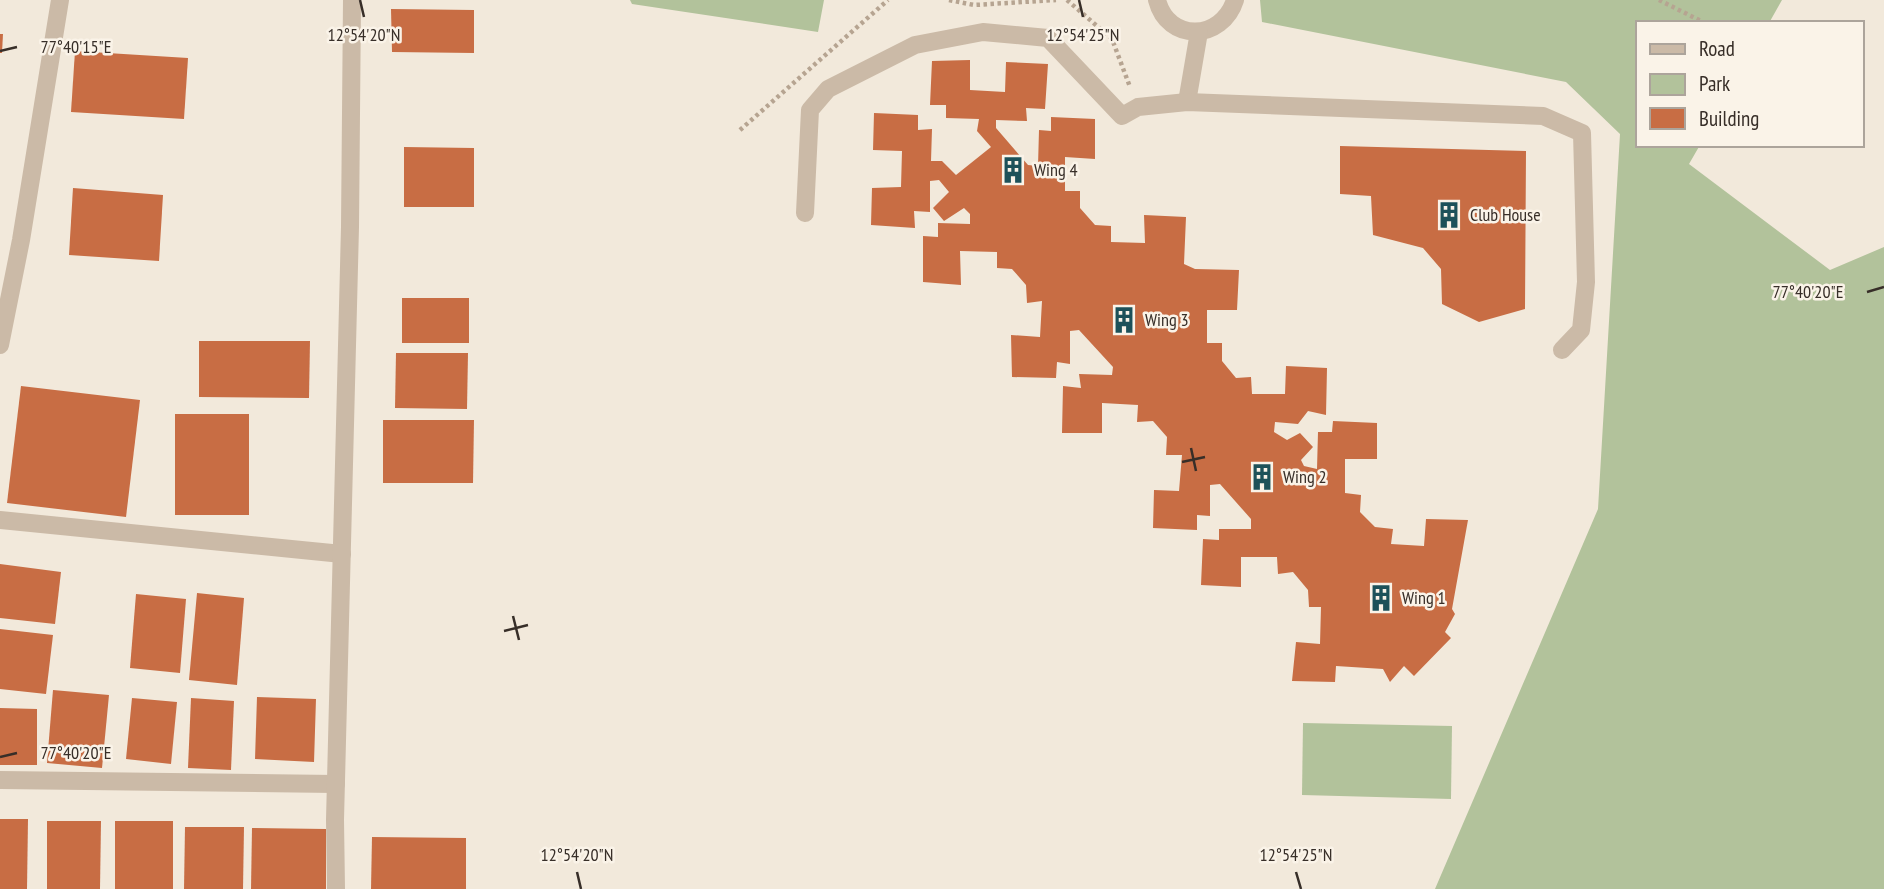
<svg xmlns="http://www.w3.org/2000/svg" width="1884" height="889" font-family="'PT Sans Narrow',sans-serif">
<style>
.green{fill:#b2c29b}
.building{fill:#c86d44}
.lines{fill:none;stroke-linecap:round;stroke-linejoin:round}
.path{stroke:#b6a491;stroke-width:4.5;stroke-dasharray:3.5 3.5;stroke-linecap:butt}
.minor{stroke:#cbbaa7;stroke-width:18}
.ticks{fill:none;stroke:#372e28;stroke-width:2.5}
.labels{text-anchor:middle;stroke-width:5;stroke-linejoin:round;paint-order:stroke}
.poi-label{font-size:18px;fill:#372e28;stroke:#faf3e8;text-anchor:start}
.ticks-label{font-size:18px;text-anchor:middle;fill:#372e28;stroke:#faf3e8;stroke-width:5;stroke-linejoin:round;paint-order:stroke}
</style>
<rect width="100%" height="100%" fill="#f2e9db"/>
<g class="green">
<polygon points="630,0 824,0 818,32 632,4"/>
<polygon points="1260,0 1782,0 1769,23 1637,23 1637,145 1700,145 1689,164 1830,270 1884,247 1884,889 1435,889 1598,509 1620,134 1566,82 1262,22"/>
<polygon points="1303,723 1452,726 1451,799 1302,795"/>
</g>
<g class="building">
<polygon points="391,9 474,10 474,53 392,52"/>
<polygon points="0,34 3,34 2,53 0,53"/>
<polygon points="75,51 188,58 184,119 71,112"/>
<polygon points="970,60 970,90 1005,92 1006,62 1048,64 1045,109 1026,108 1027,121 996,120 996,128 1028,165 1038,166 1039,130 1051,131 1051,117 1095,119 1095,159 1065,157 1065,191 1080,191 1080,208 1095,225 1111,226 1111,242 1145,243 1144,215 1186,217 1184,264 1195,269 1239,270 1237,310 1207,310 1207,343 1222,343 1222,361 1236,378 1251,377 1252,394 1285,394 1286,366 1327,368 1326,415 1308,411 1298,424 1275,422 1274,432 1287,440 1300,433 1313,447 1301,460 1304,466 1317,469 1318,432 1332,432 1333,421 1377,423 1377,459 1345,459 1345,493 1361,495 1360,512 1375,527 1393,529 1391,544 1424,546 1426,519 1468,520 1452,609 1455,614 1445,632 1451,638 1414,676 1404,666 1390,682 1383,669 1336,666 1335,682 1292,681 1296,642 1320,644 1321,607 1309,607 1308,590 1293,572 1278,574 1277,557 1241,557 1241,587 1201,585 1203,539 1219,540 1219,529 1251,529 1251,519 1220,484 1210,485 1210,516 1197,515 1197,530 1153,528 1154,490 1179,491 1182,455 1166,455 1167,437 1153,421 1137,422 1138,405 1102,403 1102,433 1062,433 1063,386 1081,388 1079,374 1112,375 1113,367 1079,330 1070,331 1070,364 1057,362 1056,378 1012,377 1011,335 1040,337 1042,301 1027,303 1026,285 1012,269 997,268 997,252 960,251 961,285 923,282 923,236 938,237 938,223 970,224 970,214 964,208 944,221 933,208 949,192 939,180 930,181 930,212 914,211 915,228 871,225 872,188 901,187 902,151 873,150 874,113 918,115 918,130 932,129 931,161 942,161 956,175 991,147 977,131 979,119 946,118 946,105 930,105 932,61"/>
<polygon points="1340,146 1526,151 1525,309 1479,322 1442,304 1441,269 1423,248 1373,235 1371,196 1340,194"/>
<polygon points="404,147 474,148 474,207 404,207"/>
<polygon points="73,188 163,195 159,261 69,255"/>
<rect x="402" y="298" width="67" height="45"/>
<polygon points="199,341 310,341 309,398 199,397"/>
<polygon points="396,353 468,353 467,409 395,408"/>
<polygon points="21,386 140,400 126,517 7,503"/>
<rect x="175" y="414" width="74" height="101"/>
<polygon points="383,420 474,420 473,483 383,483"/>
<polygon points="0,564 61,572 55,624 0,618"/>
<polygon points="197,593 244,598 237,685 189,680"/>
<polygon points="136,594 186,599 180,673 130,668"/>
<polygon points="0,629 53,635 46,694 0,689"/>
<polygon points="53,690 109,695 102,768 47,763"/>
<polygon points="257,697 316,699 314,762 255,759"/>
<polygon points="132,698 177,702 171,764 126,759"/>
<polygon points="191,698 234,701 231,770 188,768"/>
<polygon points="0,708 37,709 37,765 0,765"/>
<polygon points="0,819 28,819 27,889 0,889"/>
<polygon points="47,821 101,821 100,889 47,889"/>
<rect x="115" y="821" width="58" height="68"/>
<polygon points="185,827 244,827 243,889 184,889"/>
<polygon points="252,828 326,829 326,889 251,889"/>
<polygon points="372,837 466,838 466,889 371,889"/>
</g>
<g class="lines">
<g class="path">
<polyline points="949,0 974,5 1056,0"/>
<polyline points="1067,0 1112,39 1130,87"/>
<polyline points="1659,0 1705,23"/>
<polyline points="740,130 888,0"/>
</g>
<g class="minor">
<path d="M1157,0c11,43 65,41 78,0"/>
<polyline points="1187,102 1199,32"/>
<polyline points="805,213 810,110 828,89 915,45 983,32 1048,38 1122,116 1138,107 1187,102 1543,116 1582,133 1586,282 1581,330 1562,350"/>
<polyline points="0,345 21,240 60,0"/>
<polyline points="0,520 342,554"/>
<polyline points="0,780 336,784"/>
<polyline points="336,889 335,820 350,227 352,0"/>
</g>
</g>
<path class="ticks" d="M360,0l4,17M1079,0l4,17M0,51l17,-4M1867,292l17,-5M1191,448l5,23M1182,462l23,-5M513,616l6,24M504,631l24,-6M0,757l17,-4M577,872l4,17M1296,872l5,17"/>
<defs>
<symbol id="building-bare" viewBox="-9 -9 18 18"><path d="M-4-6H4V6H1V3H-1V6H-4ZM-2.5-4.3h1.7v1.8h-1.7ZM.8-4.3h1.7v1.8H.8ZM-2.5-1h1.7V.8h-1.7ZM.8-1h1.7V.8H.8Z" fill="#1d5159" stroke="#faf3e8" stroke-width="2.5" paint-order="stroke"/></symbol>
</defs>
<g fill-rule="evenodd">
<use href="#building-bare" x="994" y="151" width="38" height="38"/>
<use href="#building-bare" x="1430" y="196" width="38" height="38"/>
<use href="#building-bare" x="1105" y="301" width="38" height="38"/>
<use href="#building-bare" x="1243" y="458" width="38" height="38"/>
<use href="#building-bare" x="1362" y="579" width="38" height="38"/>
</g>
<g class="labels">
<g class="poi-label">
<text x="1034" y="176">Wing 4</text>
<text x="1470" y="221">Club House</text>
<text x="1145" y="326">Wing 3</text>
<text x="1283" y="483">Wing 2</text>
<text x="1402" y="604">Wing 1</text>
</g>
</g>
<g class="ticks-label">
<text x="364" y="41">12°54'20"N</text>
<text x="1083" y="41">12°54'25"N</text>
<text x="76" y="53">77°40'15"E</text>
<text x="1808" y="298">77°40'20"E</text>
<text x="76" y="759">77°40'20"E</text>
<text x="577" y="861">12°54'20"N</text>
<text x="1296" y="861">12°54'25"N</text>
</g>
<rect x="1636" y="21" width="228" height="126" fill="#faf3e8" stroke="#aca49b" stroke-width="2"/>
<rect x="1650" y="44" width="35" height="10" fill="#cbbaa7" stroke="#aca49b" stroke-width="2"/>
<text x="1699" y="56" font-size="21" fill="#372e28">Road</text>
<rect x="1650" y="74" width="35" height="21" fill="#b2c29b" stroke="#aca49b" stroke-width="2"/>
<text x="1699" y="91" font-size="21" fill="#372e28">Park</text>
<rect x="1650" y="108" width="35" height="21" fill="#c86d44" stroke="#aca49b" stroke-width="2"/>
<text x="1699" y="126" font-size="21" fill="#372e28">Building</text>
</svg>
